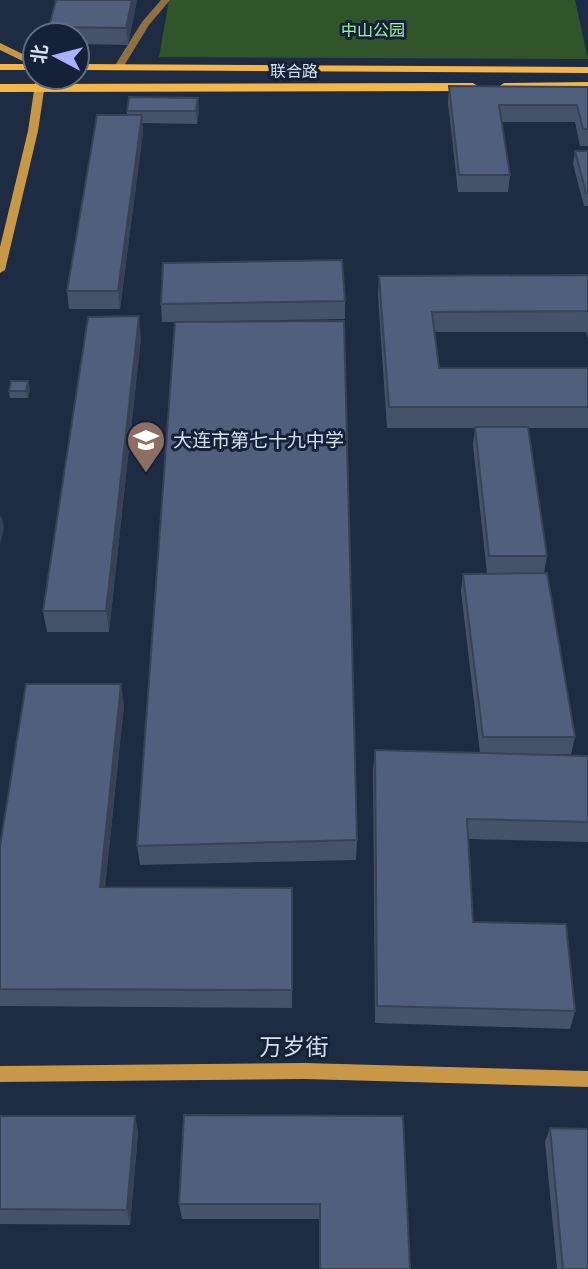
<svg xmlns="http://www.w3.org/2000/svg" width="588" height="1269" font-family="'Archivo Narrow','Noto Sans SC',sans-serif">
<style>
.green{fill:#31552b}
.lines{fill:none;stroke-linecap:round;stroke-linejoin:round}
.street{fill:#8f7141;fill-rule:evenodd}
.secondary{fill:#c99846;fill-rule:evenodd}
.primary{fill:#f5b647;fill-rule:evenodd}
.wall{fill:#45526a}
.shaded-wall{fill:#384256}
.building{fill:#505f7b;stroke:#384256;stroke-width:2}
.labels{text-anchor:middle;stroke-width:6;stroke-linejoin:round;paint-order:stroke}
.far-park-label{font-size:16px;fill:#a6f29a;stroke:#142138}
.far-street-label{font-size:16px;fill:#d5dfef;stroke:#142138}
.poi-label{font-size:19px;fill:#d5dfef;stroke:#142138;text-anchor:start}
.near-street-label{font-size:23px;fill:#d5dfef;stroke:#142138}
</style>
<rect width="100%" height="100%" fill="#1d2b43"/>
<polygon class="green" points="169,0 575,0 588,59 159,57"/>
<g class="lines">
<polygon class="street" points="161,0 170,0 149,25 122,69 116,69 114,67 142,22"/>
<g class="secondary">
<polygon points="0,43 35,60 35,67 0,50"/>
<polygon points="36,77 46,77 38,131 5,270 0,273 0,247 28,131"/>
<polygon points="305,1063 588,1071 588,1087 305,1079 0,1082 0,1066"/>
</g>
<g class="primary">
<rect x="0" y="64" width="35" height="6"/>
<polygon points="77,64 588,67 588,73 77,70"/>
<polygon points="588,82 588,90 504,91 498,87 504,83"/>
<polygon points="0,84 473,83 479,87 473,91 0,92"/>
</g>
</g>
<g class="wall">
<polygon points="137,0 128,45 77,44 77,35 50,35 49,27"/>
<polygon points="449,86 588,87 588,146 580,146 575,122 502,122 510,175 508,192 458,192 448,103"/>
<polygon points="198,98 199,110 197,124 142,123 143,132 120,309 69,309 67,291 127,115 127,111"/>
<polygon points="575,151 588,151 588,206 584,206 573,164"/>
<polygon points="588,275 588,339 586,332 435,332 439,368 588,368 588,428 528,428 547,556 544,573 575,737 571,754 518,754 588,756 588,842 468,839 473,922 575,1011 570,1029 375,1023 373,770 375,750 480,753 461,591 463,574 487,573 473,445 475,428 387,428 378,296 379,276"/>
<polygon points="345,301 345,319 162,322 161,304"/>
<polygon points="141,337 109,632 47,632 43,611"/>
<polygon points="30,388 28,398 10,398 9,391"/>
<polygon points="124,705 105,887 292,888 292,1008 0,1006 0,846"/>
<polygon points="357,840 356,860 140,865 137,846"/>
<polygon points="0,1116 135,1116 138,1133 130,1225 0,1224"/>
<polygon points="403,1116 410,1269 319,1269 319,1219 182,1219 179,1204"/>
<polygon points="550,1128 588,1269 557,1269 545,1142"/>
</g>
<g class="shaded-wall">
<polygon points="132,0 137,0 128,45 126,28"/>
<polygon points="198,98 199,110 197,124 196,111"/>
<polygon points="142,115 143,132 120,309 118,291"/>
<polygon points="139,316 141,337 109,632 106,611"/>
<polygon points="28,381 30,388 28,398 26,391"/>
<polygon points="1,514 4,527 0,545 0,519"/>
<polygon points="121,684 124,705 103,906 100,887"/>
<polygon points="135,1116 138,1133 130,1225 127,1210"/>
</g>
<g class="building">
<polygon points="56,0 132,0 126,28 49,27"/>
<polygon points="449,86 588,87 588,129 583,129 577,105 499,105 510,175 459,175"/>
<polygon points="129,97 198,98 196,111 127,111"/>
<polygon points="97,115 142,115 118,291 67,291"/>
<polygon points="575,151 588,151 588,193 586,193"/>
<polygon points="342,260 345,301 161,304 163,263"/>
<polygon points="588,275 588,311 432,312 439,368 588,368 588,407 389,407 379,276"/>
<polygon points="139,316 106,611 43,611 88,317"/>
<polygon points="344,321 357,840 137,846 175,322"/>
<polygon points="11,381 28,381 26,391 9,391"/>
<polygon points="475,427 528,427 547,556 489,556"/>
<polygon points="547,573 575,737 483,737 463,574"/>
<polygon points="26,684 121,684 100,887 292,888 292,990 0,989 0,846"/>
<polygon points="375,750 588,756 588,822 467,819 473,922 566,924 575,1011 377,1006"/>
<polygon points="184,1115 403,1116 410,1269 320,1269 320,1204 179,1204"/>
<polygon points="0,1116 135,1116 127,1210 0,1209"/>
<polygon points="550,1128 588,1129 588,1269 563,1269"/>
</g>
<defs>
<symbol id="school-pin" viewBox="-11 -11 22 30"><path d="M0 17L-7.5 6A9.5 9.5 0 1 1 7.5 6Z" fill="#8d6e63" stroke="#142138"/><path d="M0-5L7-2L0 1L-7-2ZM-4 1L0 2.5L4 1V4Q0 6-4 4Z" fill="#fff"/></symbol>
</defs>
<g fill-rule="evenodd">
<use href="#school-pin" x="124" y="418" width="44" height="60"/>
</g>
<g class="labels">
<g class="far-park-label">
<text x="373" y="36">中山公园</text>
</g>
<g class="far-street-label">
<text x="294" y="77">联合路</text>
</g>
<g class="poi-label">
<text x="173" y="447">大连市第七十九中学</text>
</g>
<g class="near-street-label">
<text x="294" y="1055">万岁街</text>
</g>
</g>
<g transform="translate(56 56) rotate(277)"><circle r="33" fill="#142138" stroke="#616d81" stroke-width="2"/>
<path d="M0-5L12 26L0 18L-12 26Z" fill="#acaffb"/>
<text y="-10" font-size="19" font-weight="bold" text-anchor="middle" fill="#d5dfef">北</text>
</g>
</svg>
